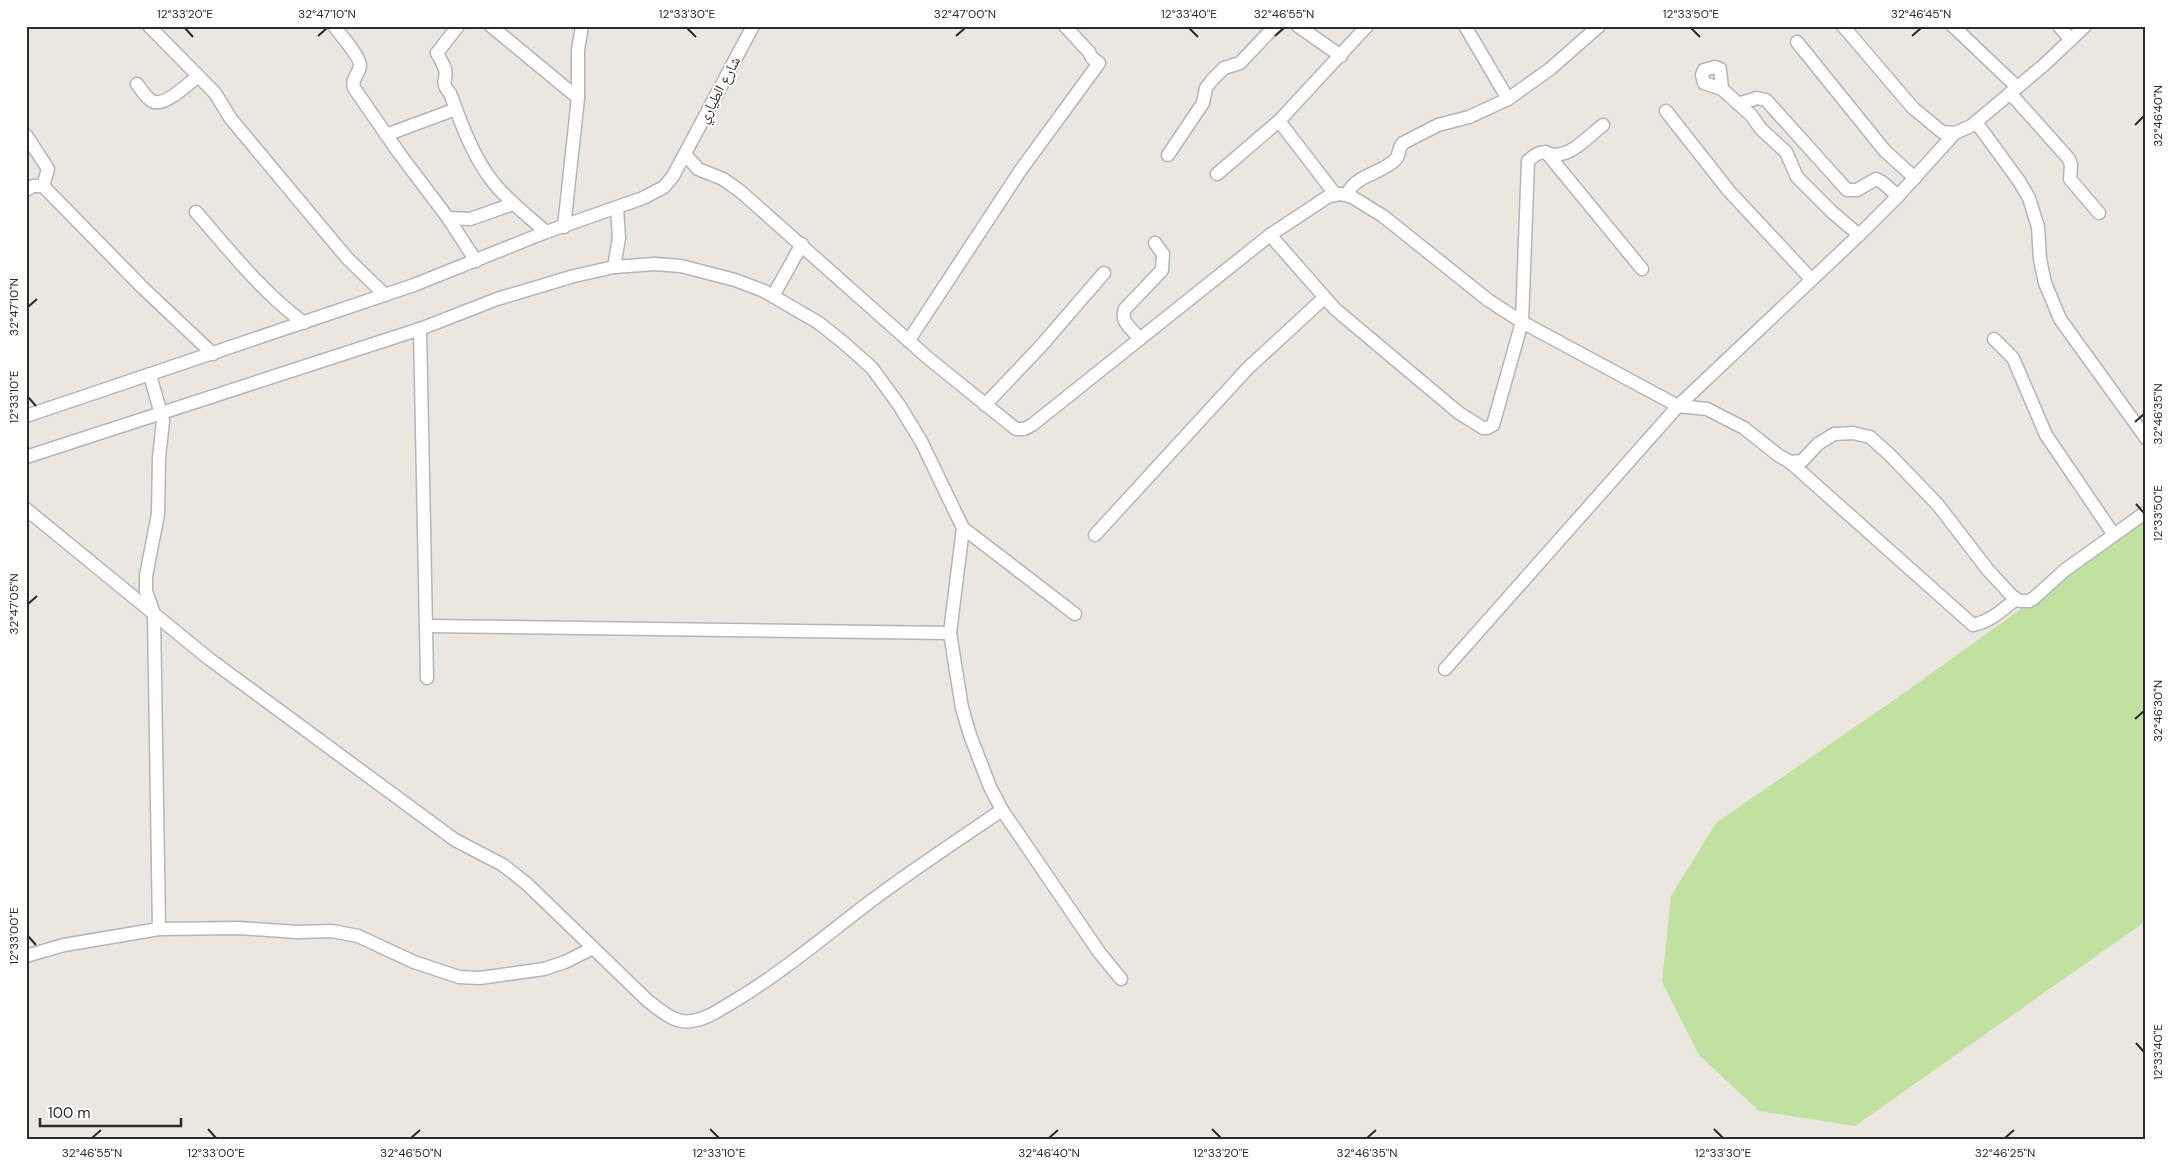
<svg xmlns="http://www.w3.org/2000/svg" width="2172" height="1166" font-family="'DM Sans','Noto Naskh Arabic',sans-serif">
<style>
.pitch{fill:#c0e1a0}
.lines{fill:none;stroke-linecap:round;stroke-linejoin:round}
.minor-casing{stroke:#b3b4bd;stroke-width:15}
.minor{stroke:#fff;stroke-width:12}
.ticks{fill:none;stroke:#2b2b2b;stroke-width:2}
.labels{text-anchor:middle;stroke-width:4;stroke-linejoin:round;paint-order:stroke}
.street-label{font-size:15px;fill:#2b2b2b;stroke:#fff}
.neatline{fill:none;stroke:#2b2b2b;stroke-width:2}
.ticks-label{font-size:12px;text-anchor:middle;fill:#2b2b2b}
</style>
<rect width="100%" height="100%" fill="#ebe7e0"/>
<polygon class="pitch" points="2146,519 2146,921 1855,1126 1759,1111 1699,1055 1662,982 1671,896 1716,823 1904,693"/>
<g class="lines">
<defs>
<g id="minor">
<polyline points="149,26 215,93 231,119 347,258 385,295"/>
<path d="M334,26c6,8 27,32 26,40 -1,8 -9,13 -6,22l45,65 49,65 28,43"/>
<path d="M458,26l-21,27c3,5 6,11 8,16 3,12 -6,12 5,24 11,30 23,64 43,89 15,19 35,34 53,50"/>
<polyline points="491,26 578,98"/>
<polyline points="1298,26 1341,56"/>
<polyline points="1465,26 1508,99"/>
<polyline points="1843,26 1913,108 1942,132 1955,133 1971,126 2044,65 2085,26"/>
<polyline points="1953,26 2017,87"/>
<polyline points="2059,26 2071,40"/>
<polyline points="1797,42 1885,151 1915,178"/>
<path d="M137,84c4,5 9,14 15,17 12,7 37,-18 46,-25"/>
<polyline points="1722,89 1720,69 1715,67 1704,70 1702,75 1704,83 1722,89 1751,115 1761,129 1786,152 1797,177 1832,212 1859,235"/>
<polyline points="2010,93 2069,159 2071,165 2070,179 2099,213"/>
<polyline points="1738,104 1757,98 1766,100 1847,190 1857,190 1876,179 1882,182 1898,196"/>
<polyline points="1666,111 1729,191 1811,279"/>
<polyline points="1976,122 2019,181 2029,198 2038,227 2040,259 2045,283 2060,319 2146,438"/>
<polyline points="26,135 48,169 43,186"/>
<polyline points="386,135 456,109"/>
<polyline points="1546,152 1642,269"/>
<polyline points="685,154 698,169 723,179 740,191 928,358 1016,429 1024,429 1032,425 1270,235 1329,196 1341,194 1352,197 1383,216 1488,300 1522,322 1678,406 1707,409 1744,428 1778,455 1790,462 1802,461 1818,444 1834,434 1853,433 1870,437 1890,455 1938,505 1988,570 2012,596 2020,601 2029,601 2034,598 2065,570 2146,512"/>
<polyline points="1168,155 1203,103 1206,88 1212,80 1224,68 1240,63 1275,26"/>
<polyline points="1217,174 1279,121"/>
<polyline points="26,190 33,186 43,186 143,288 213,354"/>
<polyline points="1335,194 1279,121 1367,26"/>
<path d="M1347,195c7,-20 34,-21 48,-35 5,-5 3,-12 8,-17l35,-18 31,-8 39,-18 42,-30 49,-43"/>
<path d="M196,212c34,39 66,80 108,111"/>
<polyline points="448,218 470,219 513,204"/>
<polyline points="564,227 578,98 578,50 582,26"/>
<path d="M1270,235l65,74 124,104 24,15h4l6,-3 29,-103 6,-161c18,-17 17,-3 33,-7 15,-3 30,-20 42,-29"/>
<polyline points="614,267 619,238 617,208"/>
<polyline points="773,296 802,244"/>
<polyline points="420,329 427,678"/>
<path d="M1140,339c-7,-9 -21,-18 -15,-30l37,-39 1,-16 -8,-11"/>
<polyline points="1994,339 2013,358 2046,435 2114,535"/>
<polyline points="909,340 1020,171 1099,63 1092,58 1089,52 1065,26"/>
<polyline points="150,375 163,421 159,458 158,514 146,576 146,591 154,614 159,929"/>
<polyline points="985,405 1040,347 1104,273"/>
<polyline points="26,416 414,285 546,232 643,198 664,187 673,176 753,26"/>
<polyline points="26,457 420,329 497,299 574,276 614,267 655,264 681,266 735,280 764,291 819,323 844,343 872,368 899,405 921,441 963,528 1075,614"/>
<path d="M1790,462l183,163c18,-4 29,-15 43,-26"/>
<path d="M26,509l182,149 247,182 48,25 24,19 121,117c12,9 27,23 43,20 17,-2 31,-13 45,-21 48,-29 90,-65 135,-99 43,-32 87,-61 131,-91"/>
<polyline points="963,528 950,633 962,708 970,735 990,787 1002,810 1099,952 1121,979"/>
<polyline points="1095,535 1248,368 1324,298"/>
<polyline points="426,626 950,633"/>
<polyline points="1445,669 1678,406 1859,235 1898,196 1955,133"/>
<polyline points="26,956 64,945 159,929 239,928 297,932 332,931 358,936 414,962 459,977 480,978 544,969 565,962 593,948"/>
</g>
</defs>
<use href="#minor" class="minor-casing"/>
<use href="#minor" class="minor"/>
</g>
<path class="ticks" d="M185,28l8,9M687,28l9,9M1189,28l9,9M1691,28l9,9M318,36l9,-8M956,36l9,-8M1275,36l9,-8M1912,36l9,-8M2135,125l9,-9M28,307l9,-8M28,397l8,9M2135,422l9,-8M2136,504l8,9M28,604l9,-8M2135,719l9,-8M28,936l8,9M2136,1043l8,9M208,1129l8,9M710,1129l9,9M1212,1129l9,9M1714,1129l9,9M92,1138l9,-8M411,1138l9,-8M1049,1138l9,-8M1367,1138l9,-8M2005,1138l9,-8"/>
<g class="labels">
<g class="street-label">
<text transform="translate(719 90) rotate(-62)" y="5">شارع الطياري</text>
</g>
</g>
<rect width="2172" height="1166" fill="none" stroke="#ffffff" stroke-width="55"/>
<path d="M40 1118v8h141v-8" fill="none" stroke="#2b2b2b" stroke-width="2.5"/>
<text x="48" y="1118" font-size="15" fill="#2b2b2b" stroke="#ffffff" stroke-width="4" paint-order="stroke">100 m</text>
<rect x="28" y="28" width="2116" height="1110" class="neatline"/>
<g class="ticks-label">
<text x="185" y="18">12°33'20"E</text>
<text x="327" y="18">32°47'10"N</text>
<text x="687" y="18">12°33'30"E</text>
<text x="965" y="18">32°47'00"N</text>
<text x="1189" y="18">12°33'40"E</text>
<text x="1284" y="18">32°46'55"N</text>
<text x="1691" y="18">12°33'50"E</text>
<text x="1921" y="18">32°46'45"N</text>
<text transform="translate(2158 116) rotate(-90)" y="4">32°46'40"N</text>
<text transform="translate(14 307) rotate(-90)" y="4">32°47'10"N</text>
<text transform="translate(14 397) rotate(-90)" y="4">12°33'10"E</text>
<text transform="translate(2158 414) rotate(-90)" y="4">32°46'35"N</text>
<text transform="translate(2158 513) rotate(-90)" y="4">12°33'50"E</text>
<text transform="translate(14 604) rotate(-90)" y="4">32°47'05"N</text>
<text transform="translate(2158 711) rotate(-90)" y="4">32°46'30"N</text>
<text transform="translate(14 936) rotate(-90)" y="4">12°33'00"E</text>
<text transform="translate(2158 1052) rotate(-90)" y="4">12°33'40"E</text>
<text x="92" y="1157">32°46'55"N</text>
<text x="216" y="1157">12°33'00"E</text>
<text x="411" y="1157">32°46'50"N</text>
<text x="719" y="1157">12°33'10"E</text>
<text x="1049" y="1157">32°46'40"N</text>
<text x="1221" y="1157">12°33'20"E</text>
<text x="1367" y="1157">32°46'35"N</text>
<text x="1723" y="1157">12°33'30"E</text>
<text x="2005" y="1157">32°46'25"N</text>
</g>
</svg>
